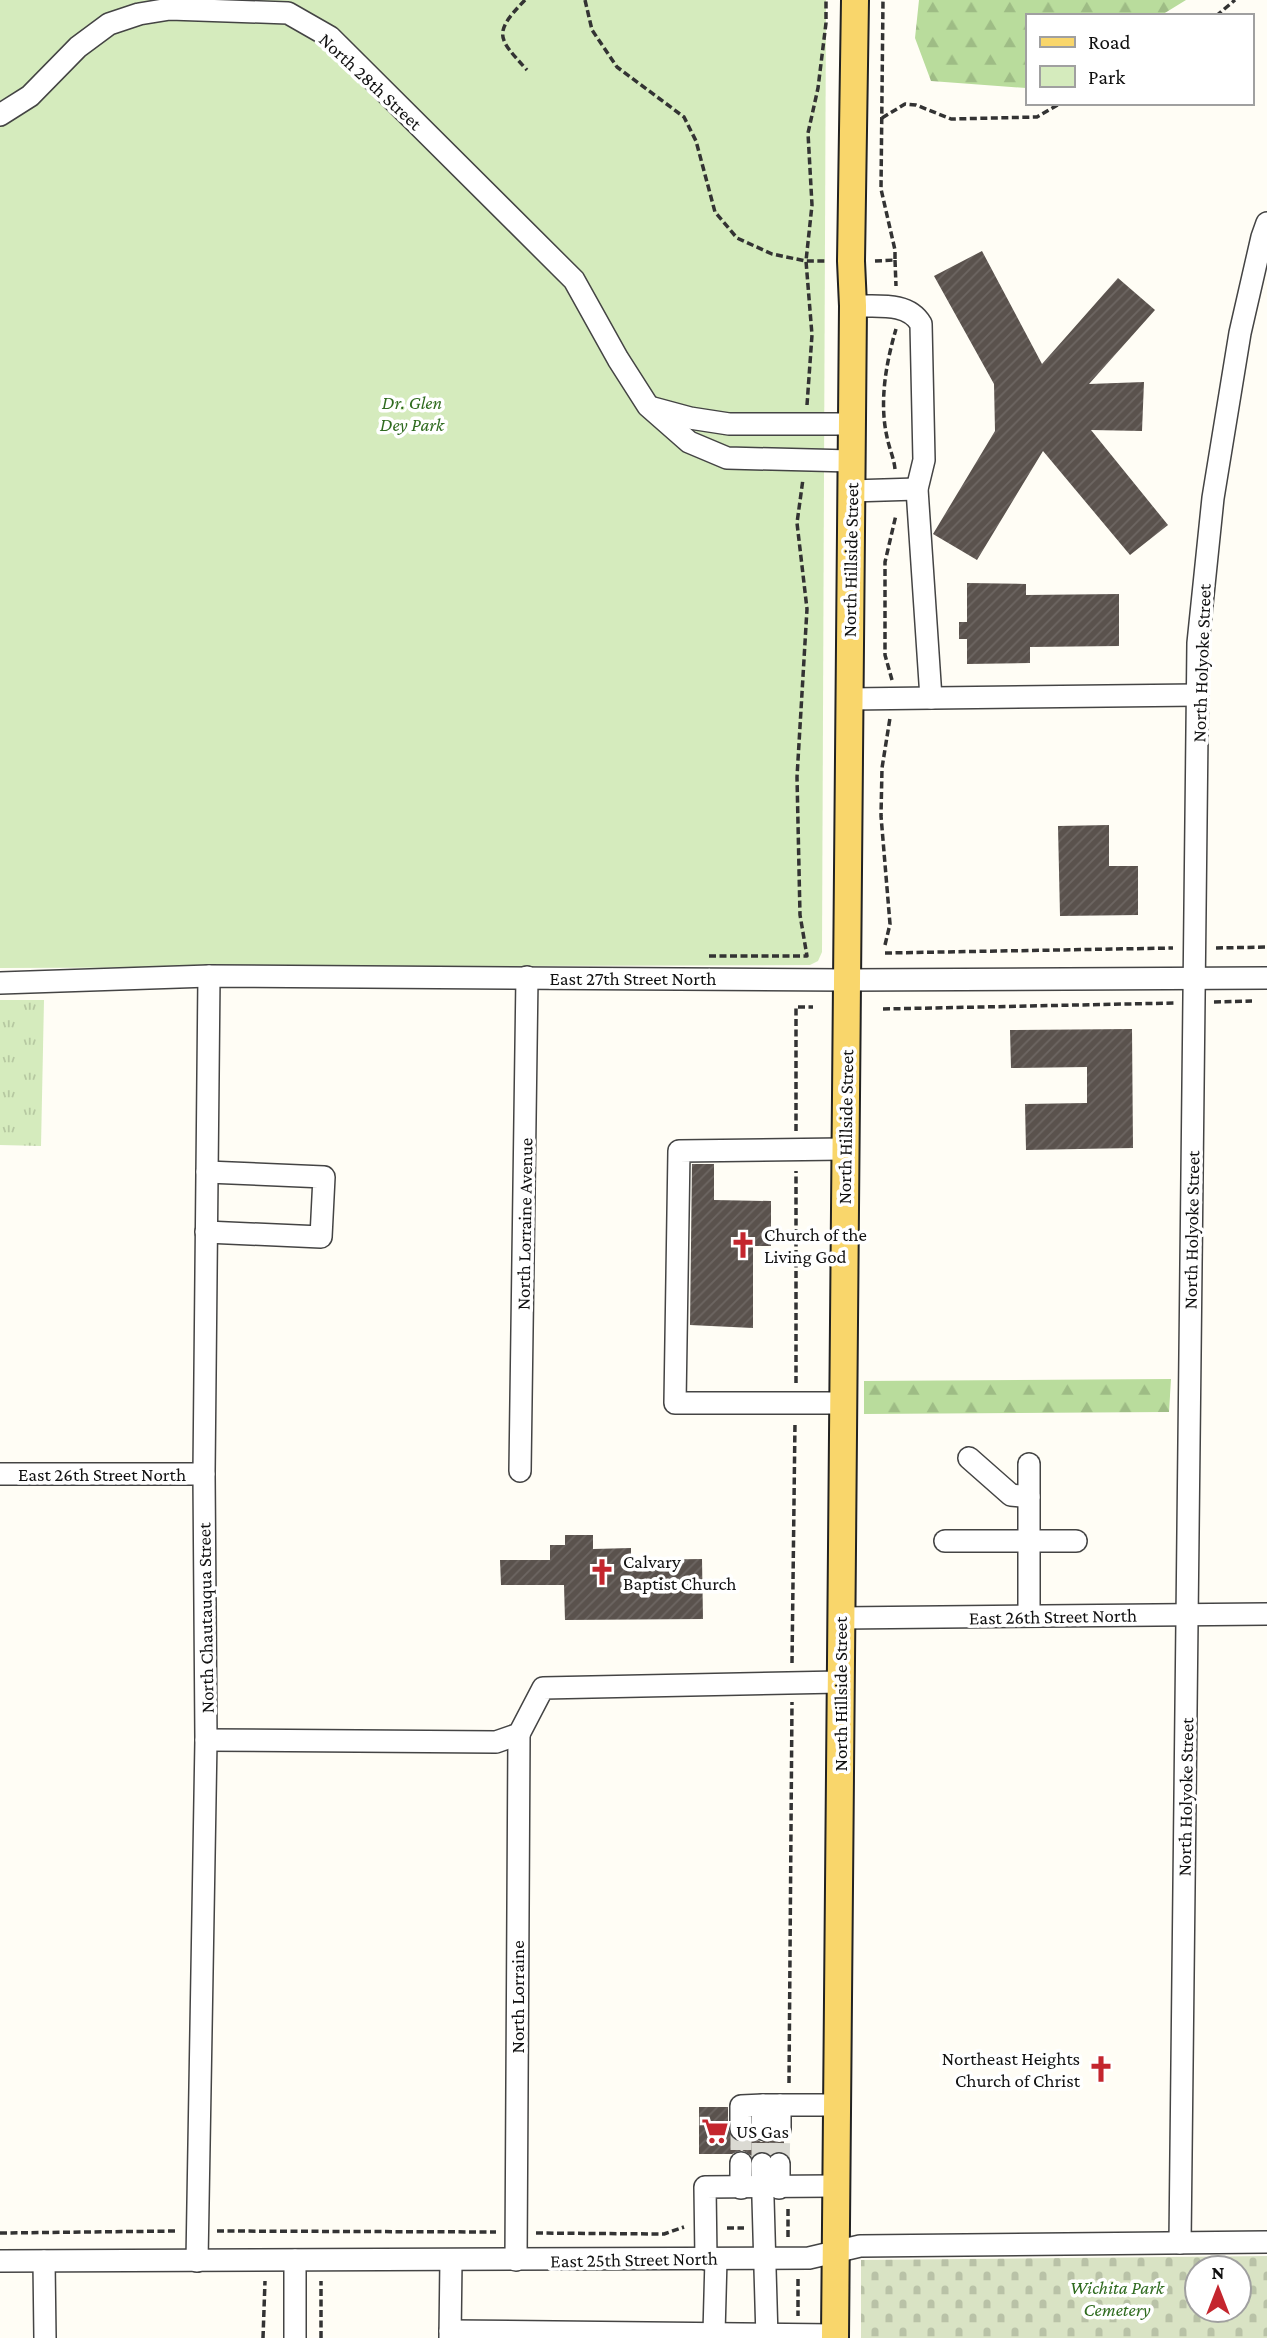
<svg xmlns="http://www.w3.org/2000/svg" width="1267" height="2338" font-family="'Crimson Pro',serif">
<style>
.grass{fill:url(#grass-tufts)}
.forest{fill:url(#forest-firs)}
.cemetery{fill:url(#cemetery-stones);fill-rule:evenodd}
.park{fill:#d5ebbd}
.building{fill:url(#building-hatch)}
.lines{fill:none;stroke-linecap:round;stroke-linejoin:round}
.minor-tunnel{stroke:#dbdad3;stroke-width:21;stroke-dasharray:21 10;stroke-linecap:butt}
.minor-casing{stroke:#444;stroke-width:24}
.major-casing{stroke:#222;stroke-width:30}
.path{stroke:#333;stroke-width:3.5;stroke-dasharray:7 3.5;stroke-linecap:butt}
.minor{stroke:#fff;stroke-width:21}
.major{stroke:#f9d66b;stroke-width:26}
.labels{text-anchor:middle;stroke-width:7;stroke-linejoin:round;paint-order:stroke}
.street-label{font-size:19px;fill:#111;stroke:#fff}
.park-label{font-size:19px;font-style:italic;fill:#2f6b1f;stroke:#fff}
.poi-label{font-size:19px;fill:#111;stroke:#fff;text-anchor:start}
</style>
<defs>
<pattern id="grass-tufts" width="24" height="20" patternUnits="userSpaceOnUse" patternTransform="scale(1.75)"><rect width="24" height="20" fill="#d5ebbd"/><path d="M3 7l-1-3M5 7V3M7 7l1-3M15 17l-1-3M17 17v-4M19 17l1-3" fill="none" stroke="#b6c8a1"/></pattern>
<pattern id="forest-firs" width="22" height="20" patternUnits="userSpaceOnUse" patternTransform="scale(1.75)"><rect width="22" height="20" fill="#b9dc9c"/><path d="M5 1l3.5 6h-7zM16 11l3.5 6h-7z" fill="#9ebc85"/></pattern>
<pattern id="cemetery-stones" width="16" height="16" patternUnits="userSpaceOnUse" patternTransform="scale(1.75)"><rect width="16" height="16" fill="#d9e3c4"/><path d="M2 7V4a2 2 0 0 1 4 0v3zM10 15v-3a2 2 0 0 1 4 0v3z" fill="#b9c2a7"/></pattern>
<pattern id="building-hatch" width="6" height="6" patternUnits="userSpaceOnUse" patternTransform="scale(1.75)"><rect width="6" height="6" fill="#5a524d"/><path d="M-1 1l2-2M0 6l6-6M5 7l2-2" fill="none" stroke="#6d6662"/></pattern>
</defs>
<rect width="100%" height="100%" fill="#fffdf5"/>
<polygon class="grass" points="0,1000 44,1000 41,1146 0,1145"/>
<g class="forest">
<polygon points="919,0 1186,0 1160,16 1027,16 1026,88 931,81 915,38"/>
<polygon points="1171,1379 1169,1412 864,1414 864,1381"/>
</g>
<path class="cemetery" d="M1267,2256v82h-406v-78zM1197,2268h42v42h-42z"/>
<polygon class="park" points="0,0 826,0 822,952 818,961 810,965 0,968"/>
<g class="building">
<polygon points="982,251 1042,364 1118,278 1155,310 1089,384 1144,382 1142,431 1091,430 1168,525 1130,555 1043,451 977,560 933,534 995,431 994,384 934,276"/>
<polygon points="967,583 1026,584 1026,595 1119,594 1119,646 1030,647 1030,663 967,664 967,639 959,639 959,622 967,622"/>
<polygon points="1109,825 1109,866 1138,866 1138,915 1060,916 1058,826"/>
<polygon points="1132,1029 1133,1148 1026,1150 1025,1104 1087,1103 1087,1067 1011,1068 1010,1030"/>
<polygon points="692,1164 714,1164 714,1200 771,1201 771,1246 753,1246 753,1328 690,1325"/>
<polygon points="565,1535 593,1535 593,1549 631,1548 631,1560 702,1559 703,1619 565,1620 564,1585 501,1585 500,1560 550,1560 550,1545 565,1545"/>
<polygon points="699,2107 728,2107 728,2129 734,2140 742,2142 752,2137 761,2142 771,2138 779,2142 784,2141 784,2152 778,2151 770,2154 761,2151 752,2156 742,2150 732,2154 699,2154"/>
</g>
<g class="lines">
<g class="minor-tunnel">
<polyline points="741,2129 741,2163"/>
<polyline points="762,2164 762,2129"/>
<polyline points="779,2164 780,2129"/>
</g>
<defs>
<g id="minor">
<polyline points="0,115 30,96 78,47 109,24 139,14 170,9 288,13 330,37 574,280 618,359 648,406 689,442 727,458 851,461"/>
<path d="M853,306c23,1 55,-5 68,18l3,136 -7,29 14,209"/>
<polyline points="653,408 690,418 729,424 851,424"/>
<polyline points="851,491 917,489"/>
<polyline points="849,699 1198,695"/>
<polyline points="0,983 209,976 846,980 1267,978"/>
<polyline points="206,1232 321,1237 324,1177 207,1172"/>
<polyline points="842,1403 675,1403 679,1151 844,1149"/>
<polyline points="969,1458 1011,1495 1029,1497"/>
<polyline points="520,1471 527,977"/>
<polyline points="0,1474 204,1474"/>
<polyline points="945,1541 1076,1541"/>
<polyline points="1029,1616 1029,1464"/>
<polyline points="840,1618 1267,1614"/>
<polyline points="206,1740 496,1742 519,1734 543,1688 840,1682"/>
<polyline points="780,2105 780,2129"/>
<polyline points="741,2129 741,2106 763,2105"/>
<polyline points="762,2129 763,2105 836,2105"/>
<polyline points="741,2163 741,2188"/>
<polyline points="762,2164 767,2338"/>
<polyline points="779,2164 779,2188"/>
<polyline points="1180,2243 1198,643 1213,498 1240,333 1262,237 1267,223"/>
<polyline points="706,2259 705,2187 835,2186"/>
<polyline points="516,2260 519,1734"/>
<polyline points="0,2261 809,2258 860,2246 1267,2242"/>
<polyline points="44,2261 45,2338"/>
<polyline points="197,2261 206,1740 204,1474 209,976"/>
<polyline points="450,2331 835,2335"/>
<polyline points="714,2333 716,2259"/>
<polyline points="295,2338 295,2260"/>
<polyline points="450,2338 451,2260"/>
</g>
<polyline id="major" points="835,2338 853,306 851,261 855,0"/>
</defs>
<use href="#minor" class="minor-casing"/>
<use href="#major" class="major-casing"/>
<g class="path">
<path d="M525,0c-33,34 -27,38 2,70"/>
<polyline points="585,0 592,30 617,67 684,117 696,141 715,212 737,238 772,254 806,261 826,261"/>
<polyline points="1216,16 1235,0"/>
<polyline points="882,118 905,104 916,105 951,119 1037,117 1061,103"/>
<polyline points="895,260 896,286"/>
<polyline points="875,261 895,260 895,250 881,189 883,0"/>
<polyline points="807,405 812,335 806,261 812,205 808,133 818,88 826,23 826,0"/>
<path d="M895,469c-1,-11 -6,-21 -8,-32 -8,-35 -1,-74 9,-108"/>
<polyline points="892,680 885,655 885,562 896,515"/>
<polyline points="885,945 890,924 881,816 882,768 890,718"/>
<polyline points="1216,948 1267,947"/>
<polyline points="885,953 1173,948"/>
<polyline points="709,956 807,956 800,915 797,777 807,609 797,523 803,479"/>
<polyline points="1214,1002 1252,1001"/>
<polyline points="883,1009 1175,1003"/>
<polyline points="796,1131 796,1007 813,1007"/>
<polyline points="796,1383 796,1171"/>
<polyline points="792,1663 795,1422"/>
<polyline points="789,2083 792,1702"/>
<polyline points="727,2228 744,2228"/>
<polyline points="217,2231 496,2232"/>
<polyline points="0,2233 178,2231"/>
<polyline points="536,2233 664,2234 684,2227"/>
<polyline points="788,2237 788,2206"/>
<polyline points="798,2279 798,2316"/>
<polyline points="263,2338 265,2281"/>
<polyline points="321,2338 321,2281"/>
</g>
<use href="#minor" class="minor"/>
<use href="#major" class="major"/>
</g>
<defs>
<symbol id="church-bare" viewBox="-9 -9 18 18"><path d="M-1.2-6h2.4v3.5h3.3v2.4h-3.3V6h-2.4V-.1h-3.3v-2.4h3.3Z" fill="#c4262e" stroke="#fff" stroke-width="2.5" paint-order="stroke"/></symbol>
<symbol id="supermarket-bare" viewBox="-9 -9 18 18"><path d="M-6-5.5h2.5l.6 2H6L4.5 2H-2.5L-4.4-4H-6ZM-1.5 3.2a1.3 1.3 0 1 0 .1 0ZM3 3.2a1.3 1.3 0 1 0 .1 0Z" fill="#c4262e" stroke="#fff" stroke-width="2.5" paint-order="stroke"/></symbol>
</defs>
<g fill-rule="evenodd">
<use href="#church-bare" x="724" y="1226" width="38" height="38"/>
<use href="#church-bare" x="583" y="1553" width="38" height="38"/>
<use href="#church-bare" x="1082" y="2050" width="38" height="38"/>
<use href="#supermarket-bare" x="696" y="2112" width="38" height="38"/>
</g>
<g class="labels">
<g class="street-label">
<text transform="translate(371 81) rotate(43)" y="7">North 28th Street</text>
<text transform="translate(850 560) rotate(-89)" y="7">North Hillside Street</text>
<text transform="translate(1201 663) rotate(-88)" y="7">North Holyoke Street</text>
<text x="633" y="985">East 27th Street North</text>
<text transform="translate(845 1127) rotate(-89)" y="7">North Hillside Street</text>
<text transform="translate(524 1224) rotate(-89)" y="7">North Lorraine Avenue</text>
<text transform="translate(1191 1230) rotate(-89)" y="7">North Holyoke Street</text>
<text x="102" y="1481">East 26th Street North</text>
<text transform="translate(1053 1616) rotate(-1)" y="7">East 26th Street North</text>
<text transform="translate(205 1618) rotate(-91)" y="7">North Chautauqua Street</text>
<text transform="translate(840 1694) rotate(-90)" y="7">North Hillside Street</text>
<text transform="translate(1185 1797) rotate(-89)" y="7">North Holyoke Street</text>
<text transform="translate(517 1997) rotate(-90)" y="7">North Lorraine</text>
<text transform="translate(634 2259) rotate(-1)" y="7">East 25th Street North</text>
</g>
<g class="park-label">
<text x="412" y="409">Dr. Glen<tspan x="412" dy="22">Dey Park</tspan></text>
<text x="1117" y="2294">Wichita Park<tspan x="1117" dy="22">Cemetery</tspan></text>
</g>
<g class="poi-label">
<text x="764" y="1241">Church of the<tspan x="764" dy="22">Living God</tspan></text>
<text x="623" y="1568">Calvary<tspan x="623" dy="22">Baptist Church</tspan></text>
<text x="1080" y="2065" text-anchor="end">Northeast Heights<tspan x="1080" dy="22">Church of Christ</tspan></text>
<text x="736" y="2138">US Gas</text>
</g>
</g>
<rect x="1026" y="14" width="228" height="91" fill="#ffffff" stroke="#a0a0a0" stroke-width="2"/>
<rect x="1040" y="37" width="35" height="10" fill="#f9d66b" stroke="#a0a0a0" stroke-width="2"/>
<text x="1088" y="49" font-size="21" fill="#111111">Road</text>
<rect x="1040" y="66" width="35" height="21" fill="#d5ebbd" stroke="#a0a0a0" stroke-width="2"/>
<text x="1088" y="84" font-size="21" fill="#111111">Park</text>
<g transform="translate(1218 2289)"><circle r="33" fill="#ffffff" stroke="#a0a0a0" stroke-width="2"/>
<path d="M0-5L12 26L0 18L-12 26Z" fill="#c4262e"/>
<text y="-10" font-size="19" font-weight="bold" text-anchor="middle" fill="#111111">N</text>
</g>
</svg>
